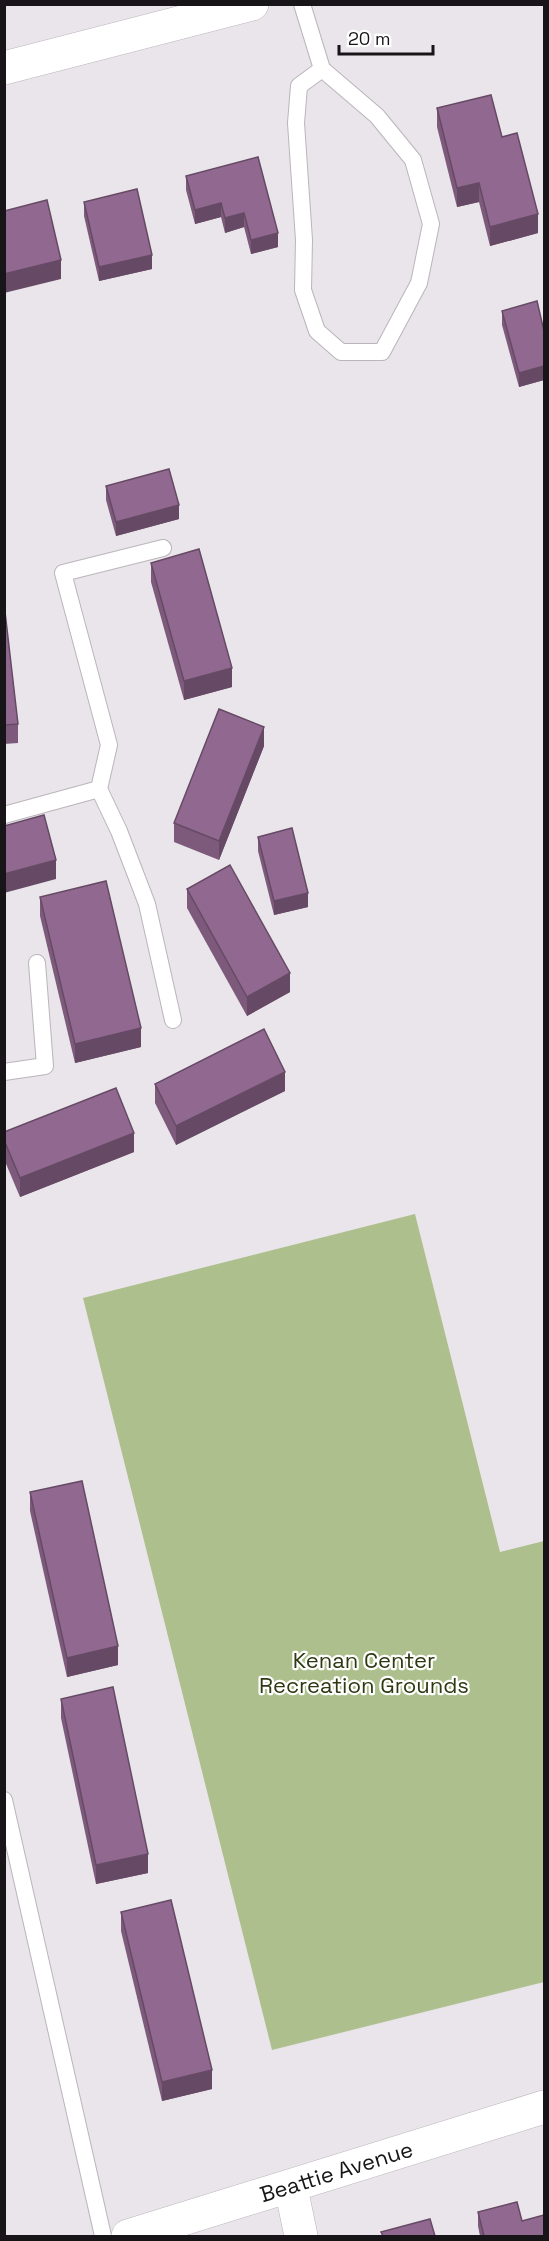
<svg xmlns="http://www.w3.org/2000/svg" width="549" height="2241" font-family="'Space Grotesk',sans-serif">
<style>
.park{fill:#acbf8c}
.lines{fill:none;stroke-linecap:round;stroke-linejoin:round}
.lane-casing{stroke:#bab5ba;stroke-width:18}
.street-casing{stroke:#bab5ba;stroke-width:34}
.secondary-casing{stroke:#bab5ba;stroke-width:34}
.lane{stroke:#fff;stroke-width:16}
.street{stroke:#fff;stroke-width:33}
.secondary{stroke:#fff;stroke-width:33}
.wall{fill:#7d5a7c}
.shaded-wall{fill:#664a65}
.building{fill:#916990;stroke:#664a65;stroke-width:1.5}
.labels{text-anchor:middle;stroke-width:4.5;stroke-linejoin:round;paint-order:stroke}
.park-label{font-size:22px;fill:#2d3911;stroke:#fff}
.street-label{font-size:22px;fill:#171517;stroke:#fff}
</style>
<rect width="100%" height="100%" fill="#eae5ea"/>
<polygon class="park" points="415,1214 500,1552 544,1541 544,1982 272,2050 83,1298"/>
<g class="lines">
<defs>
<g id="lane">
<polyline points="302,4 322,69 377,116 413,160 431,224 419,283 382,352 341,352 317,331 303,290 304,240 296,123 299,86 322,69"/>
<polyline points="99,789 119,831 147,904 173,1020"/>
<polyline points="4,815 99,789 109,745 63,573 163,548"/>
<polyline points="4,1072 45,1066 37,963"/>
<polyline points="4,1800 103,2236"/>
</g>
<polyline id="street" points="291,2188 301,2236"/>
<g id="secondary">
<polyline points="4,68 252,4"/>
<path id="s1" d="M128,2236l416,-129"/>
</g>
</defs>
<use href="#lane" class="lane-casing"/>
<use href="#street" class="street-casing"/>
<use href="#secondary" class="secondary-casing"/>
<use href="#lane" class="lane"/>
<use href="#street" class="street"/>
<use href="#secondary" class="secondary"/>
</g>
<g class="wall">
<polygon points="437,108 502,137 538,233 490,246 479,202 457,207 437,127"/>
<polygon points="258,157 278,247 251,254 244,227 225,233 221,217 195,224 186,190 186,176"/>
<polygon points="84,202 152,269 99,281 84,216"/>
<polygon points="502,311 544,331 544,380 519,387 502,325"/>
<polygon points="106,486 179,519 116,536 106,500"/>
<polygon points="151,563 232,687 184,700 151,582"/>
<polygon points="4,603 18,724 18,743 4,744"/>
<polygon points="264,746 219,860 174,842 174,823"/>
<polygon points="258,837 308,907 274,915 258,851"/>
<polygon points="187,889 290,992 247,1016 187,908"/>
<polygon points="40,897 141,1047 75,1063 40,916"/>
<polygon points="155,1084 285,1091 176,1145 155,1103"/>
<polygon points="4,1132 134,1152 20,1197 4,1159"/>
<polygon points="30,1492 118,1665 67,1677 30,1511"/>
<polygon points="61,1699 148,1873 96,1884 61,1718"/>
<polygon points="121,1912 212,2089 162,2101 121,1931"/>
<polygon points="478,2212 522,2221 544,2236 480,2236 478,2226"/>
</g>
<g class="shaded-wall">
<polygon points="479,183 479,202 457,207 457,188"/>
<polygon points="221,203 221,217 195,224 195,210"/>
<polygon points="244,213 244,227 225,233 225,218"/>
<polygon points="538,214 538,233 490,246 490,227"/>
<polygon points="278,233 278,247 251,254 251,240"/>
<polygon points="152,255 152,269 99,281 99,267"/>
<polygon points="61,260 61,279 4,293 4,274"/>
<polygon points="544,366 544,380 519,387 519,373"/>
<polygon points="179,505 179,519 116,536 116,522"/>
<polygon points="232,668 232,687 184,700 184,681"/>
<polygon points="264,727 264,746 219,860 219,841"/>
<polygon points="56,860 56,879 4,893 4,874"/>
<polygon points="308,893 308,907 274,915 274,901"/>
<polygon points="290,973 290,992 247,1016 247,997"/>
<polygon points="141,1028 141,1047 75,1063 75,1044"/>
<polygon points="285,1072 285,1091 176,1145 176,1126"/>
<polygon points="134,1133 134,1152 20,1197 20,1178"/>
<polygon points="118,1646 118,1665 67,1677 67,1658"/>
<polygon points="148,1854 148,1873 96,1884 96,1865"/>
<polygon points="212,2070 212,2089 162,2101 162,2082"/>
</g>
<g class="building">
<polygon points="491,95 502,137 517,133 538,214 490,227 479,183 457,188 437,108"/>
<polygon points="258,157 278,233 251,240 244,213 225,218 221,203 195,210 186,176"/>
<polygon points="137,189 152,255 99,267 84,202"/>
<polygon points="47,200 61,260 4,274 4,211"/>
<polygon points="537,301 544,331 544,366 519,373 502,311"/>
<polygon points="169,469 179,505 116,522 106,486"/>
<polygon points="199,549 232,668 184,681 151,563"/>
<polygon points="4,603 18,724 4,725"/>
<polygon points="219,709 264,727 219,841 174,823"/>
<polygon points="44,815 56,860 4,874 4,826"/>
<polygon points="292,828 308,893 274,901 258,837"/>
<polygon points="230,865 290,973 247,997 187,889"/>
<polygon points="106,881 141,1028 75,1044 40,897"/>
<polygon points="264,1029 285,1072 176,1126 155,1084"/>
<polygon points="116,1088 134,1133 20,1178 4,1140 4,1132"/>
<polygon points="82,1481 118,1646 67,1658 30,1492"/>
<polygon points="113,1687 148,1854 96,1865 61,1699"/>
<polygon points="171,1900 212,2070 162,2082 121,1912"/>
<polygon points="517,2202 522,2221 544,2215 544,2236 484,2236 478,2212"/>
<polygon points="430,2219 435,2236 383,2236 381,2232"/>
</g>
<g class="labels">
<g class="park-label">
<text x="364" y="1668">Kenan Center<tspan x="364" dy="25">Recreation Grounds</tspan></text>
</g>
<g class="street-label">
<text dy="8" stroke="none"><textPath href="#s1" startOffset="218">Beattie Avenue</textPath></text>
</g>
</g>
<rect width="549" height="2241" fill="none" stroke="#171517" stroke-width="12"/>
<path d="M339 45v9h94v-9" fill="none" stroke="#171517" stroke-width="3"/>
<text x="348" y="45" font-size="18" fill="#171517" stroke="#ffffff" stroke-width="4.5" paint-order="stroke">20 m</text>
</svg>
